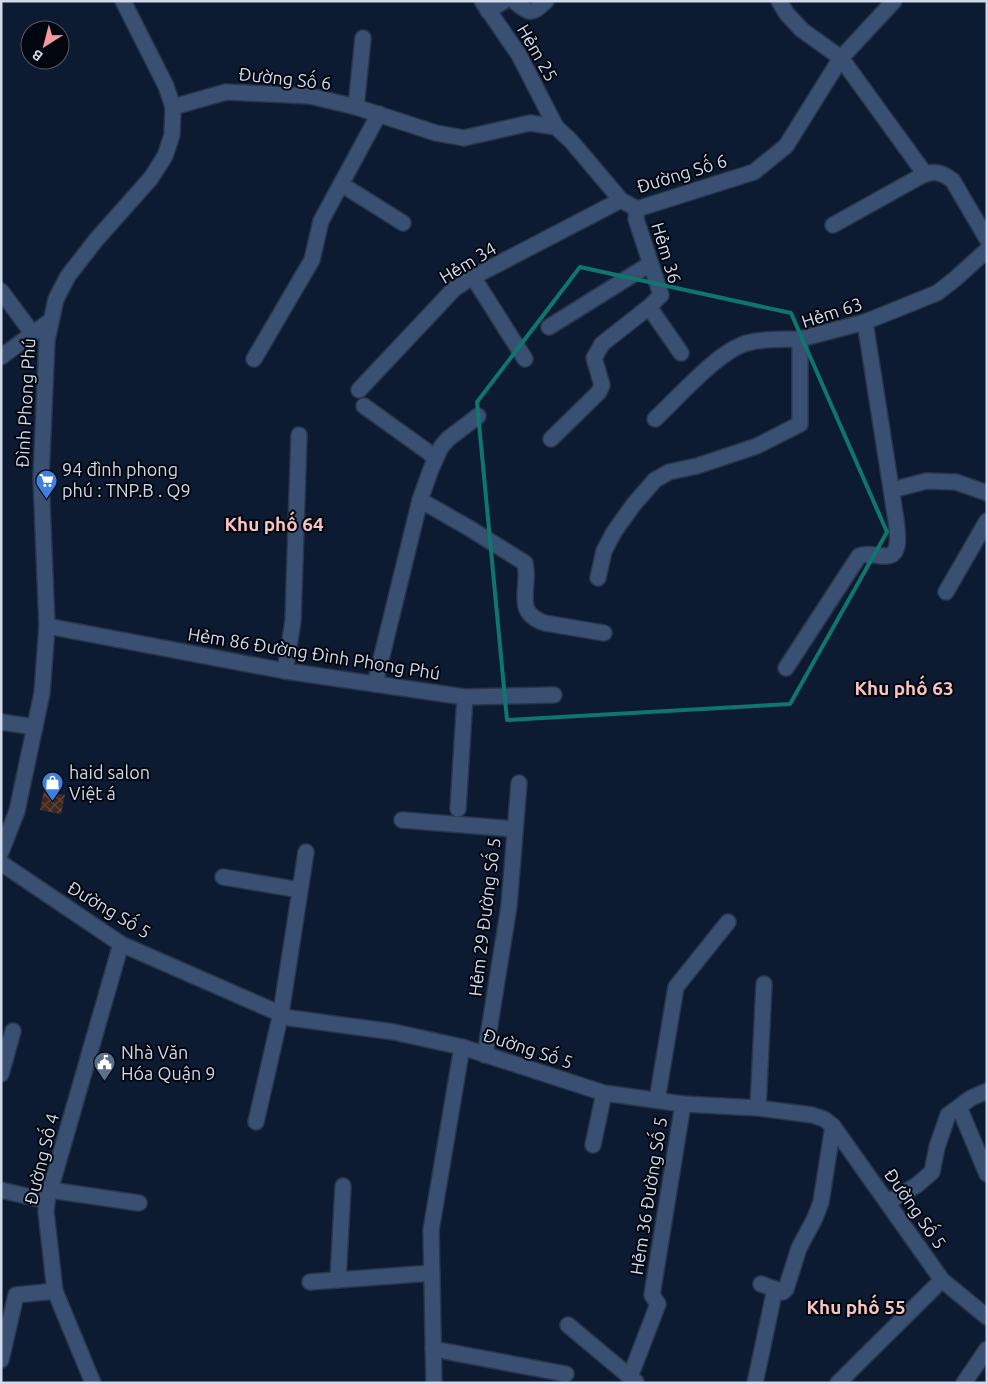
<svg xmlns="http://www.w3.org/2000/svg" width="988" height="1384" font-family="Ubuntu,sans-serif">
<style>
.building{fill:url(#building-cross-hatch)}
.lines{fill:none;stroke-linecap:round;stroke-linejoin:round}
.minor-casing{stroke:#27364b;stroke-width:18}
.minor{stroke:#3a5072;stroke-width:15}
.marked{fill:none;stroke:#0f766e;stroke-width:4;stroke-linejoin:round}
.labels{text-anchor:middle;stroke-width:4;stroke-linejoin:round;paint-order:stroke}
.street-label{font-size:18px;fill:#cfd9e9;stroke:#02060f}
.poi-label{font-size:18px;fill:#cfd9e9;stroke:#02060f;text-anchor:start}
.neighbourhood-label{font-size:19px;font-weight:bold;fill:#f8c4c3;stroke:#02060f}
</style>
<defs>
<pattern id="building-cross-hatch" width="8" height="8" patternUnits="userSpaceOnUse" patternTransform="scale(1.25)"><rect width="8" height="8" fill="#43261d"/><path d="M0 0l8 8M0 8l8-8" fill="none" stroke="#5d453e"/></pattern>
</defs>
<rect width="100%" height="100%" fill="#0c1b31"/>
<polygon class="building" points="44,791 65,795 61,814 40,810"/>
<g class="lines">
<defs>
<g id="minor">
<polyline points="482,1 519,55 556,127"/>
<path d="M514,1c16,13 17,14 32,0"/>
<polyline points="779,1 787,14 802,30 841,58 925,174"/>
<polyline points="488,11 504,1"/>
<polyline points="173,107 226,92 310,96 356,107 436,133 464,138 530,123 556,127 571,141 621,200 637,209 754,172 786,146 841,58 894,1"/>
<polyline points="356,107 363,38"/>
<polyline points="341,184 403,223"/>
<polyline points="637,209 636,219 661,295 649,307 681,353"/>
<path d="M833,225l88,-49c13,-6 21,-4 32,5l34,58"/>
<polyline points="473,277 525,359"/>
<polyline points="1,291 33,334"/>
<polyline points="549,327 650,264"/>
<polyline points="1,357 50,321"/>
<polyline points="254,359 312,260 321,221 379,114"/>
<polyline points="359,390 454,289 473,277 621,200"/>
<polyline points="364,406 435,457"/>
<path d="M655,419c23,-21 63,-68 92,-76 16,-5 36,-3 53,-4"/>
<polyline points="551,439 599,392 602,385 594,358 602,344 649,307"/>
<polyline points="892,490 926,481 956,482 987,493"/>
<path d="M420,500l49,28 56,35c6,25 -13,49 20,60l59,10"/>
<polyline points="598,578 604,551 614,532 634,504 655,480 669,472 697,466 757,446 800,424 800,339 865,322 937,293 955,279 987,250"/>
<polyline points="946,592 987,521"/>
<polyline points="47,626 285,671 465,697 458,809"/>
<path d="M786,668l73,-112c11,-4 18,1 28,0 15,-1 10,-26 9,-36l-31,-198"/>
<polyline points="285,671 293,621 299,435"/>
<polyline points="375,684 420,500 431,469 441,447 448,439 478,416"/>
<polyline points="465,697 554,695"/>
<polyline points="1,722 35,727"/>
<polyline points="402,820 515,829"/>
<polyline points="1,852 17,811 42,693 47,626 41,478 47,340 56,299 68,276 96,240 151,178 165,156 172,135 173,107 166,86 123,1"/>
<polyline points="1,863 121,944 290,1018 394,1032 462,1047 604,1093 683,1104 758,1108 812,1115 824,1119 833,1126 942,1280 987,1317"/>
<polyline points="223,877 300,890"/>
<polyline points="485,1055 509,906 519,783"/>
<polyline points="1,1074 13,1031"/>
<polyline points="657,1100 676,987 728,922"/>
<polyline points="959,1107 987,1174"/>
<polyline points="758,1108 764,984"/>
<polyline points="256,1122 281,1013 306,852"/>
<polyline points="593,1145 604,1093"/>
<polyline points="1,1190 47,1201"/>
<polyline points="50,1190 139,1203"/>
<polyline points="888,1202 917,1185 932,1172 937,1147 948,1115 971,1098 987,1091"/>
<polyline points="338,1280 343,1186"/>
<polyline points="310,1282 432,1273"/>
<polyline points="761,1284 783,1292 786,1289 799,1248 815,1218 821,1202 833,1126"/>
<polyline points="568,1325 636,1382"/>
<polyline points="433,1349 566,1374"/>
<polyline points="1,1360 16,1295 55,1291"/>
<polyline points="630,1377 658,1304 652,1295 683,1104"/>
<polyline points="93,1383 55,1291 46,1212 47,1201 121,944"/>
<polyline points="434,1383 431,1230 462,1047"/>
<polyline points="755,1383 775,1289"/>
<polyline points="838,1383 942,1280"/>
<polyline points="964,1383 987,1349"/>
</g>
</defs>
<use href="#minor" class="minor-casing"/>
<use href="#minor" class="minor"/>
</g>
<path class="marked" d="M580,267l211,46 96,219 -97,172 -283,16 -30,-318z"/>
<defs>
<symbol id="supermarket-pin" viewBox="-11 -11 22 30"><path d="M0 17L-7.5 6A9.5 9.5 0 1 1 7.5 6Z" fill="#3f7fe0" stroke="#02060f"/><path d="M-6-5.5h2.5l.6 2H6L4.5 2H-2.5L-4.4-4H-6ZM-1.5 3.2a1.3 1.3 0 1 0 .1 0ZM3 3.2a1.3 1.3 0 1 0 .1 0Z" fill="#fff"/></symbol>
<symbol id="shop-pin" viewBox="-11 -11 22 30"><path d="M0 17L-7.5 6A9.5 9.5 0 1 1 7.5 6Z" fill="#3f7fe0" stroke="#02060f"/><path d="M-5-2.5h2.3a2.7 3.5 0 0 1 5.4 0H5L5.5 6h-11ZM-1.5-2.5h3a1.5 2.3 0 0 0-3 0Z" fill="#fff"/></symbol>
<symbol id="civic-pin" viewBox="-11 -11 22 30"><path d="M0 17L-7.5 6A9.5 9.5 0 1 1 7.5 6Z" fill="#5c6f8a" stroke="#02060f"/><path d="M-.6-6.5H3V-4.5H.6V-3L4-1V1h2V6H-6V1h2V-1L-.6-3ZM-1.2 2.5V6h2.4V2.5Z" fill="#fff"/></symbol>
</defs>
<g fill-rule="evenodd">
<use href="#supermarket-pin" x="34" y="468" width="25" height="34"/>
<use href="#shop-pin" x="40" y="770" width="25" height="34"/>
<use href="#civic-pin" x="92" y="1050" width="25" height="34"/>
</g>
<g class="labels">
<g class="street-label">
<text transform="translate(537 53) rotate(60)" y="6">Hẻm 25</text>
<text transform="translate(285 79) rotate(6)" y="6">Đường Số 6</text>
<text transform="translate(682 174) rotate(-17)" y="6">Đường Số 6</text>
<text transform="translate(666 253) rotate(73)" y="6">Hẻm 36</text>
<text transform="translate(468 263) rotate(-31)" y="6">Hẻm 34</text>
<text transform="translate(832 313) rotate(-18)" y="6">Hẻm 63</text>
<text transform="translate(26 403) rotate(-87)" y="6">Đình Phong Phú</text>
<text transform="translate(314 654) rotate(9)" y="6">Hẻm 86 Đường Đình Phong Phú</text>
<text transform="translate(109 910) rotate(31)" y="6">Đường Số 5</text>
<text transform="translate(485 917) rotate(-83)" y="6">Hẻm 29 Đường Số 5</text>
<text transform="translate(528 1049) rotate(18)" y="6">Đường Số 5</text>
<text transform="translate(42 1159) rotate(-76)" y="6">Đường Số 4</text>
<text transform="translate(649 1196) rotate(-81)" y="6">Hẻm 36 Đường Số 5</text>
<text transform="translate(915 1209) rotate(55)" y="6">Đường Số 5</text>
</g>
<g class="poi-label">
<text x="62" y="476">94 đình phong<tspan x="62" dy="21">phú : TNP.B . Q9</tspan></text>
<text x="69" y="779">haid salon<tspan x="69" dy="21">Việt á</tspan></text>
<text x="121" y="1059">Nhà Văn<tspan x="121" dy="21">Hóa Quận 9</tspan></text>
</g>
<g class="neighbourhood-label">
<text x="274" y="531">Khu phố 64</text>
<text x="904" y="695">Khu phố 63</text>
<text x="856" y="1314">Khu phố 55</text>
</g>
</g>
<rect width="988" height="1384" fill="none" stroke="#cfd9e9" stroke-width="5"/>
<g transform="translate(45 45) rotate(216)"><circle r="24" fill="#02060f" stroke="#545a66"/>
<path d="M0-4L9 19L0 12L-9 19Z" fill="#f59b9c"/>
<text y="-8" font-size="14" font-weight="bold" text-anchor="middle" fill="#cfd9e9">B</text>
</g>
</svg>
